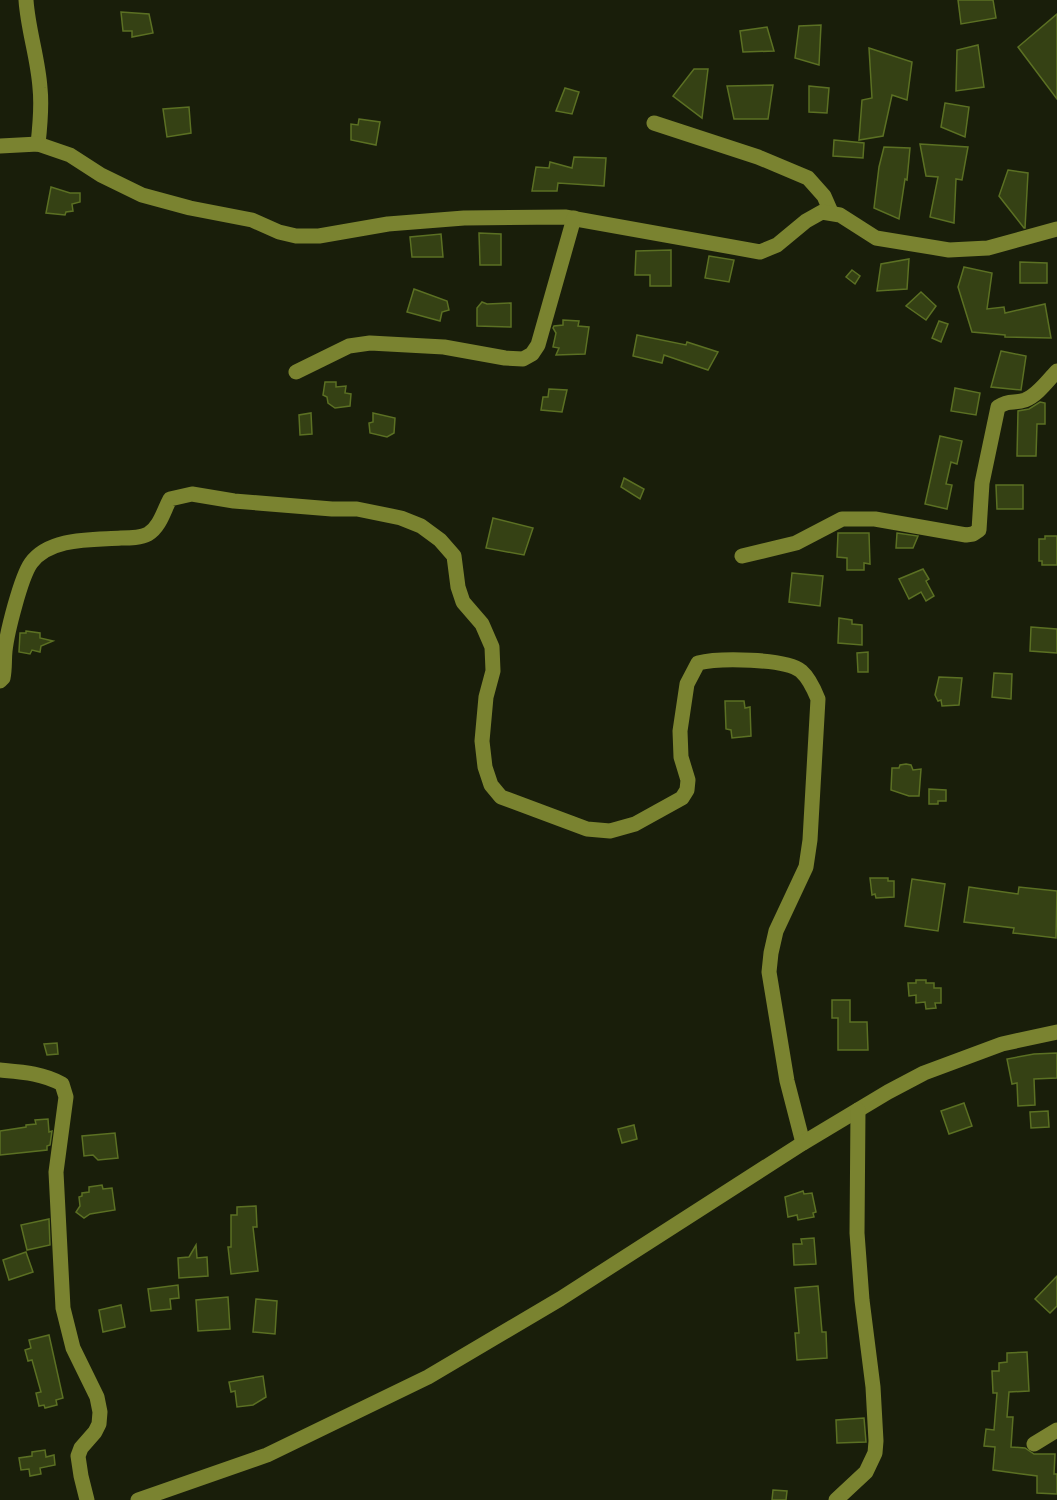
<svg xmlns="http://www.w3.org/2000/svg" width="1057" height="1500" font-family="Karla,sans-serif">
<style>
.building{fill:#354114;stroke:#5b7023;stroke-width:1.5}
.lines{fill:none;stroke-linecap:round;stroke-linejoin:round}
.minor{stroke:#7a8330;stroke-width:15}
</style>
<rect width="100%" height="100%" fill="#191e0a"/>
<g class="building">
<polygon points="958,0 993,0 996,18 961,24"/>
<polygon points="121,12 149,14 153,33 132,37 132,31 123,31"/>
<polygon points="1057,14 1057,99 1018,47"/>
<polygon points="821,25 819,65 795,58 799,26"/>
<polygon points="767,27 774,51 743,52 740,31"/>
<polygon points="978,45 984,87 956,91 957,50"/>
<polygon points="869,48 912,62 907,100 892,95 883,136 859,140 862,100 872,98"/>
<polygon points="694,69 708,69 702,118 673,96"/>
<polygon points="773,85 768,119 734,119 727,86"/>
<polygon points="809,86 829,88 827,113 809,112"/>
<polygon points="565,88 579,92 572,114 556,111"/>
<polygon points="945,103 969,107 965,137 941,127"/>
<polygon points="189,107 191,133 167,137 163,109"/>
<polygon points="359,119 380,122 376,145 351,140 351,124 358,125"/>
<polygon points="834,140 864,143 863,158 833,156"/>
<polygon points="920,144 968,147 962,180 956,179 954,223 930,217 938,177 926,176"/>
<polygon points="884,147 910,148 907,180 905,179 899,219 874,208 879,167"/>
<polygon points="574,157 606,158 604,186 558,183 557,191 532,191 536,167 549,168 550,162 572,168"/>
<polygon points="1008,170 1028,173 1025,228 1024,228 999,196"/>
<polygon points="51,187 70,193 80,193 80,202 72,204 73,211 66,212 65,215 46,213"/>
<polygon points="479,233 501,234 501,265 480,265"/>
<polygon points="441,234 443,257 412,257 410,237"/>
<polygon points="671,250 671,286 650,286 650,275 635,275 636,251"/>
<polygon points="709,256 734,260 729,282 705,278"/>
<polygon points="909,259 907,289 877,291 881,264"/>
<polygon points="1020,262 1047,263 1047,283 1020,283"/>
<polygon points="964,267 992,273 987,309 1004,307 1005,313 1045,304 1051,338 1005,337 1005,335 972,332 958,287"/>
<polygon points="852,270 860,276 855,284 846,277"/>
<polygon points="414,289 447,301 449,310 442,312 440,321 407,312"/>
<polygon points="921,292 936,306 926,320 906,306"/>
<polygon points="482,302 487,304 511,303 511,327 477,326 477,308"/>
<polygon points="563,320 579,321 578,326 589,327 585,354 556,355 559,348 553,347 556,333 553,328 554,326 563,325"/>
<polygon points="939,321 948,324 941,342 932,338"/>
<polygon points="637,335 686,345 687,342 718,352 708,370 664,355 662,363 633,356"/>
<polygon points="1001,351 1026,356 1021,390 991,387"/>
<polygon points="325,382 336,382 336,387 346,386 345,393 351,394 350,406 335,408 328,403 327,397 323,395"/>
<polygon points="955,388 980,393 976,415 951,411"/>
<polygon points="549,389 567,390 562,412 541,410 543,397 548,397"/>
<polygon points="1040,402 1045,403 1045,424 1037,424 1036,456 1017,456 1018,411 1029,409"/>
<polygon points="311,413 312,434 300,435 299,415"/>
<polygon points="373,413 395,418 394,433 387,437 370,433 369,423 373,422"/>
<polygon points="940,436 962,441 957,464 951,462 946,484 952,485 947,509 925,504"/>
<polygon points="624,478 644,489 640,499 621,487"/>
<polygon points="996,485 1023,485 1023,509 997,509"/>
<polygon points="493,518 533,528 524,555 486,548"/>
<polygon points="838,533 869,533 870,564 864,563 864,570 847,570 847,558 837,557"/>
<polygon points="897,533 918,536 913,548 896,548"/>
<polygon points="1045,536 1057,536 1057,565 1042,565 1042,561 1039,561 1039,539 1045,539"/>
<polygon points="923,569 929,579 926,581 934,596 926,601 921,592 909,599 899,579"/>
<polygon points="792,573 823,576 820,606 789,602"/>
<polygon points="839,618 852,620 852,624 862,625 862,645 838,643"/>
<polygon points="1031,627 1057,629 1057,653 1030,651"/>
<polygon points="26,631 40,633 40,638 53,641 41,646 40,652 32,650 30,654 19,652 20,633 26,633"/>
<polygon points="868,652 868,672 858,672 857,653"/>
<polygon points="994,673 1012,674 1011,699 992,697"/>
<polygon points="939,677 962,678 959,705 942,706 941,700 938,701 935,695"/>
<polygon points="725,701 744,701 745,708 750,707 751,736 732,738 731,730 726,729"/>
<polygon points="906,764 911,765 913,770 921,769 919,796 909,796 891,790 892,768 899,768 900,765"/>
<polygon points="929,789 946,790 946,801 938,801 938,804 929,804"/>
<polygon points="870,878 888,878 888,881 894,881 894,897 876,898 875,894 872,895"/>
<polygon points="912,879 945,884 938,931 905,926"/>
<polygon points="969,887 1018,894 1019,887 1057,891 1056,938 1013,933 1014,928 964,922"/>
<polygon points="916,980 926,980 926,983 934,983 934,988 941,988 941,1003 935,1003 936,1008 926,1009 925,1002 916,1003 916,995 909,996 908,983 916,983"/>
<polygon points="832,1000 850,1000 850,1022 867,1022 868,1050 838,1050 838,1018 832,1018"/>
<polygon points="57,1043 58,1054 47,1055 44,1044"/>
<polygon points="1057,1053 1057,1078 1034,1079 1035,1105 1018,1106 1017,1083 1012,1084 1007,1059 1034,1054"/>
<polygon points="964,1103 972,1126 949,1134 941,1111"/>
<polygon points="1048,1111 1049,1127 1031,1128 1030,1112"/>
<polygon points="48,1119 49,1132 52,1131 50,1145 47,1146 47,1150 0,1155 0,1131 26,1127 26,1125 36,1124 35,1120"/>
<polygon points="634,1125 637,1139 622,1143 618,1129"/>
<polygon points="115,1133 118,1158 98,1160 93,1155 84,1156 82,1136"/>
<polygon points="102,1185 103,1189 112,1188 115,1210 90,1214 84,1218 76,1212 80,1206 79,1197 82,1196 82,1193 89,1192 89,1187"/>
<polygon points="803,1191 804,1194 812,1193 816,1212 813,1213 814,1217 798,1220 797,1215 788,1217 785,1197"/>
<polygon points="256,1206 257,1227 253,1227 258,1271 231,1274 228,1247 231,1247 231,1215 237,1215 237,1207"/>
<polygon points="49,1219 50,1245 27,1250 21,1225"/>
<polygon points="814,1238 816,1264 794,1265 793,1244 802,1244 801,1239"/>
<polygon points="196,1245 197,1258 207,1257 208,1276 179,1278 178,1258 189,1257"/>
<polygon points="26,1252 33,1272 9,1280 3,1260"/>
<polygon points="1057,1276 1057,1306 1050,1313 1035,1299"/>
<polygon points="178,1285 179,1298 170,1299 171,1309 151,1311 148,1289"/>
<polygon points="818,1286 822,1332 826,1332 827,1358 797,1360 795,1333 799,1333 795,1288"/>
<polygon points="228,1297 230,1329 198,1331 196,1300"/>
<polygon points="256,1299 277,1301 275,1334 253,1332"/>
<polygon points="121,1305 125,1327 103,1332 99,1310"/>
<polygon points="49,1335 63,1398 56,1400 57,1405 45,1408 44,1405 39,1406 36,1393 41,1392 32,1360 28,1361 25,1350 31,1348 29,1340"/>
<polygon points="1027,1352 1029,1391 1009,1392 1007,1417 1013,1417 1011,1447 1025,1448 1034,1454 1055,1454 1054,1474 1057,1474 1057,1494 1037,1493 1037,1476 993,1470 995,1447 984,1446 986,1429 994,1430 997,1393 993,1393 992,1371 999,1371 999,1363 1007,1362 1007,1353"/>
<polygon points="263,1376 266,1397 253,1405 237,1407 235,1391 231,1392 229,1382"/>
<polygon points="864,1418 866,1442 837,1443 836,1420"/>
<polygon points="45,1450 46,1457 54,1455 55,1465 40,1468 41,1474 30,1476 29,1469 21,1470 19,1458 32,1456 32,1452"/>
<polygon points="773,1490 787,1491 786,1500 772,1500"/>
</g>
<g class="lines">
<g class="minor">
<path d="M26,0c2,30 12,58 14,88 2,18 0,38 -2,56"/>
<polyline points="654,123 758,157 808,178 824,196 831,212"/>
<polyline points="0,146 38,144 70,155 101,175 142,195 190,208 252,220 279,232 296,236 319,236 388,224 464,218 565,217 760,252 777,245 806,221 822,212 840,215 876,238 949,250 988,248 1057,229"/>
<polyline points="296,372 349,346 370,343 444,347 505,358 523,359 532,354 538,345 574,218"/>
<path d="M742,556l54,-13 46,-24h33l91,16 7,-1 6,-4 3,-47 16,-76c12,-8 15,-3 27,-7 13,-5 23,-20 32,-29"/>
<path d="M0,681l3,-3c2,-9 1,-18 2,-27 2,-19 16,-74 26,-88 19,-26 62,-23 90,-25 9,0 20,0 27,-4 12,-7 16,-24 22,-35l22,-5 42,7 98,8h25l44,9 20,8 19,14 14,16 4,31 5,15 19,22 10,23 1,24 -7,26 -4,44 3,26 6,18 10,12 86,32 23,2 25,-7 47,-26 5,-8 1,-10 -7,-23 -1,-26 7,-47 11,-21c20,-5 87,-5 103,8 8,7 13,18 17,28l-8,141 -4,27 -30,64 -5,22 -2,19 18,109 16,62"/>
<path d="M0,1070c22,2 42,3 62,14l4,13 -10,75 7,136 10,40 24,49 3,15 -1,12 -4,8 -14,16 -3,8 3,20 6,24"/>
<polyline points="1034,1444 1057,1430"/>
<polyline points="138,1500 267,1455 428,1377 560,1299 803,1143 888,1092 924,1073 1002,1044 1057,1032"/>
<polyline points="836,1500 866,1472 875,1453 876,1441 873,1387 862,1300 857,1233 858,1110"/>
</g>
</g>
</svg>
